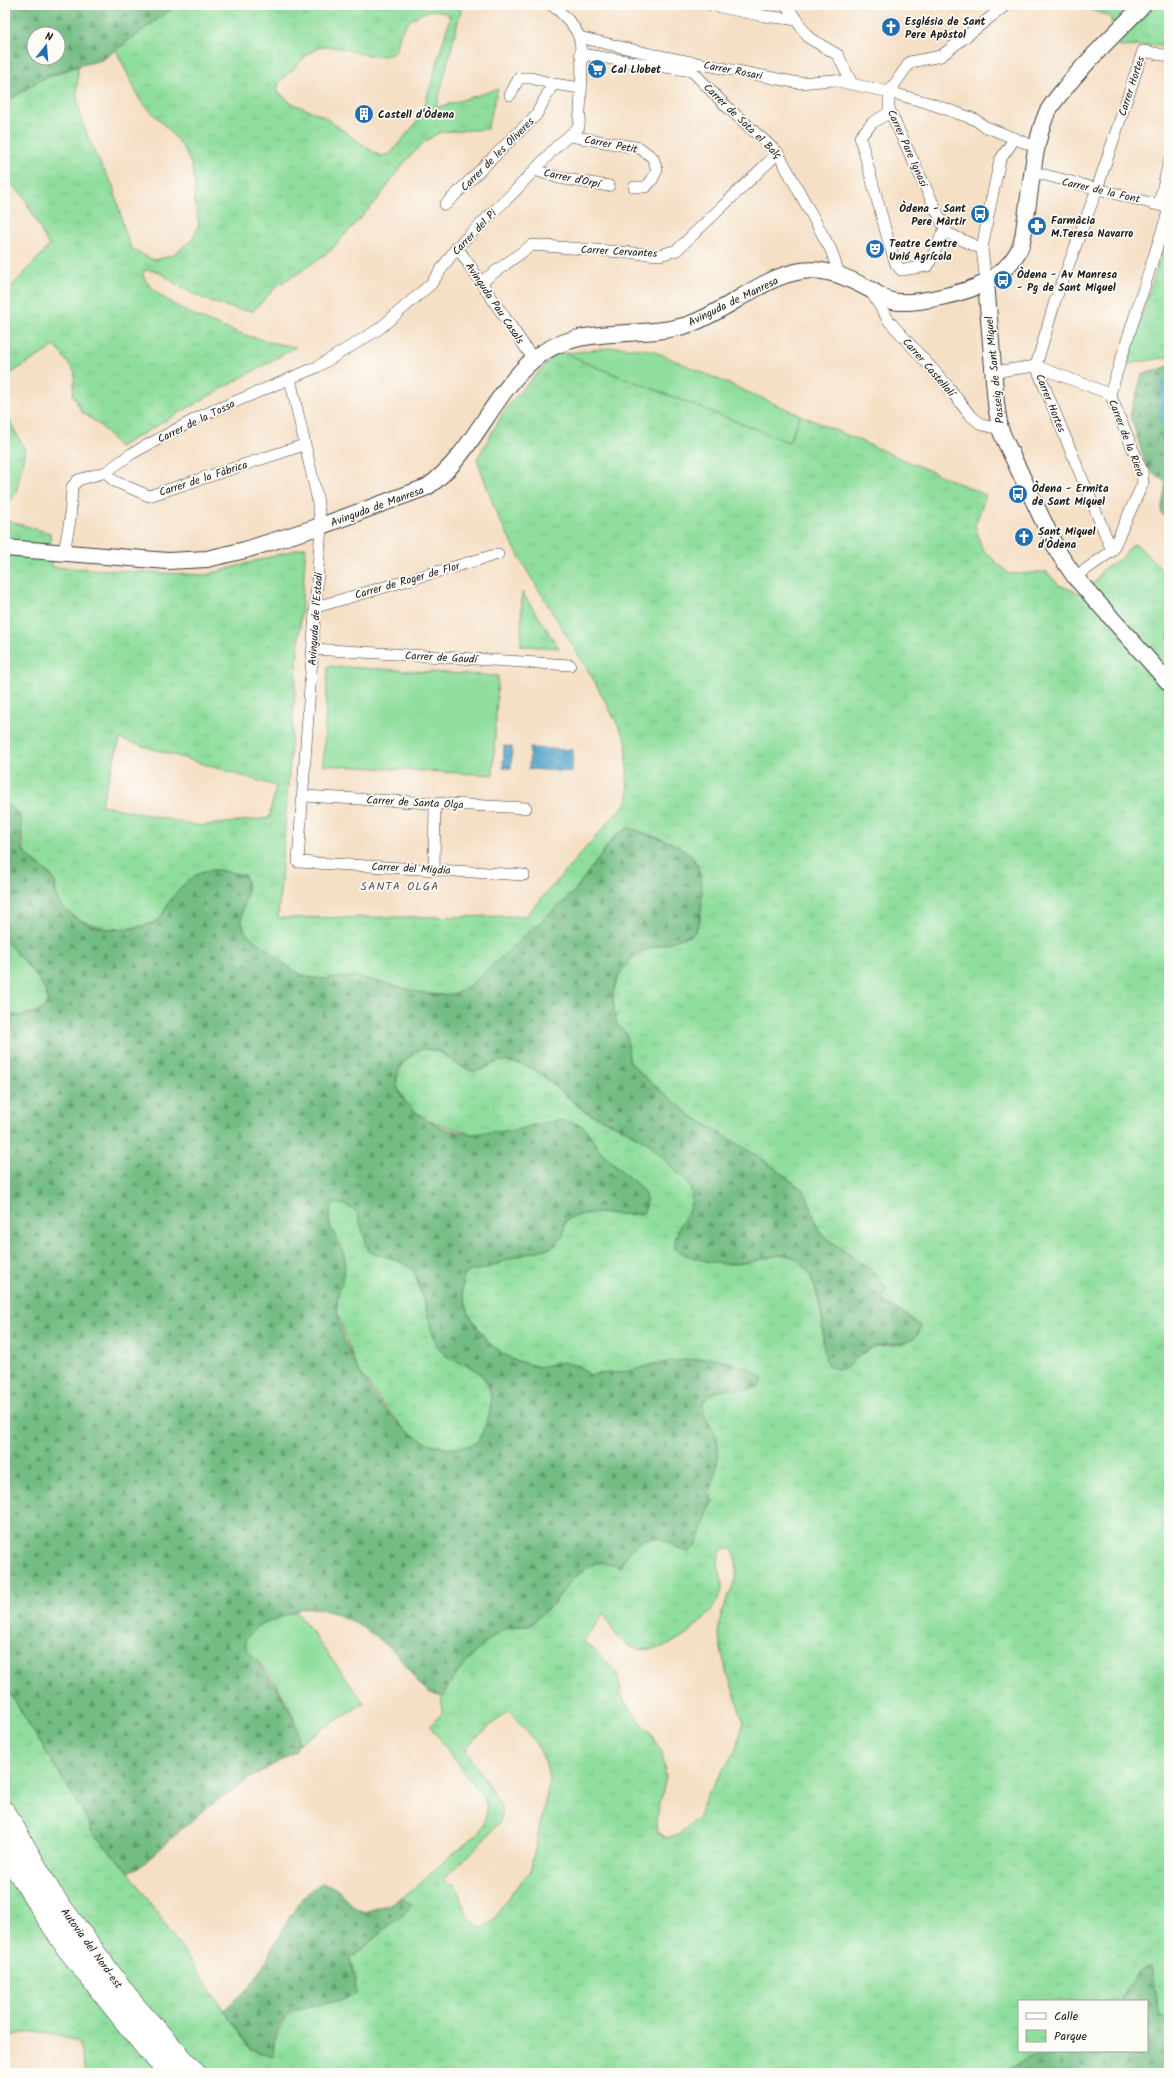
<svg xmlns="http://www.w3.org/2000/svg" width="1174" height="2078" font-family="Kalam,sans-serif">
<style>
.grass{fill:url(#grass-tufts);stroke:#567d5c;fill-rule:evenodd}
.forest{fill:url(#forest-firs);stroke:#486c50;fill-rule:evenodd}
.park{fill:url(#park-crowns);stroke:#567d5c}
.garden{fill:#8fde9d;stroke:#567d5c}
.water{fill:url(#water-waves);stroke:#376074}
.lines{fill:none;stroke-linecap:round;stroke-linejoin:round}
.stream{stroke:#52a4cd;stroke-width:3.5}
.street-casing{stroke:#3d3935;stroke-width:12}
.secondary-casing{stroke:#3d3935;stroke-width:18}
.highway-casing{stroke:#3d3935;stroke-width:22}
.street{stroke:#fff;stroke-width:11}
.secondary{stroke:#fff;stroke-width:16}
.highway{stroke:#fff;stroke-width:21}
.labels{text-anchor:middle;stroke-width:3.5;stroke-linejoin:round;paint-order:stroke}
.poi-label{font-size:11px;font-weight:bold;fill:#1c1c1c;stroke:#fdfcf7;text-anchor:start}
.street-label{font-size:11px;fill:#1c1c1c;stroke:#fdfcf7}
.neighbourhood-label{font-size:12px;letter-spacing:1px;fill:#60505d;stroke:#fdfcf7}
</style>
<defs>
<pattern id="grass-tufts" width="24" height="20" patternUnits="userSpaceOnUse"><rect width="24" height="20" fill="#8fde9d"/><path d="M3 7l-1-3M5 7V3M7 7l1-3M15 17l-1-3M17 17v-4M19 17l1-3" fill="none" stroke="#7bbe87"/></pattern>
<pattern id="forest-firs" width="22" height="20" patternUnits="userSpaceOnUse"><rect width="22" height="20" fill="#73bd84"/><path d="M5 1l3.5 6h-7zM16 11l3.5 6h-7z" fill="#5e996b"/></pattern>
<pattern id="park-crowns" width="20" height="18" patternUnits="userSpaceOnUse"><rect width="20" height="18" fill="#8fde9d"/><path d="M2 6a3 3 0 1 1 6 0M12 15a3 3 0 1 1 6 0" fill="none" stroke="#7bbe87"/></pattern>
<pattern id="water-waves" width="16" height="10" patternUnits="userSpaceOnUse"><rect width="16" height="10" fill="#52a4cd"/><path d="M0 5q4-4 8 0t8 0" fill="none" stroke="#4385a6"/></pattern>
</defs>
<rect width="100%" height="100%" fill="#fdfcf7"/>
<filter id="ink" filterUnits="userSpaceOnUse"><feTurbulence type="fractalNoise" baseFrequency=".025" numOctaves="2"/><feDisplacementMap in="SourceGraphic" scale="8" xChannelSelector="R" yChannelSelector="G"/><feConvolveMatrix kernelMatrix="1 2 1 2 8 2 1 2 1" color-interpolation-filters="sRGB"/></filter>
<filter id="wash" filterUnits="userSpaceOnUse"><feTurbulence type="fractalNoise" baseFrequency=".012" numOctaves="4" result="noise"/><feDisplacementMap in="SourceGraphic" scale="16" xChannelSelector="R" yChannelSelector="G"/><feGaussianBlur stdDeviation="0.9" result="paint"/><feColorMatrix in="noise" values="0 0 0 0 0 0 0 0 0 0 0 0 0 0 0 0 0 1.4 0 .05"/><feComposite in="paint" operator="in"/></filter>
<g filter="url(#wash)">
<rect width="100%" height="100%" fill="#f5dfc5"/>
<g class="grass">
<path d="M177,5h280l4,5 -25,98 62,-19 -11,40 -47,3 -16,10 -21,22 -25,35 -47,51 -31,22 -22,13 -25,26c-23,-1 -51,-12 -71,-23 -12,-8 -22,-19 -38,-18l-1,6c19,36 115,66 153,71l-177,100 -18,-21 -19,-14 -9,-17 2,-23 -20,-26 -50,31v-83l44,-48 -26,-51 -18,-16v-76l33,-22 40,-15 -1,30 5,26 13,32 18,32 12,46 6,16 18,10 6,2 18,-5 19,-15 7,-16 -5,-25 1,-12 -4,-24 -9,-17 -12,-15 -30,-31 -24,-50zM434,10l12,3 4,5 -26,90 -4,10 -30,36 -9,2 -8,-4 -50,-36 -32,-13 -14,-12c0,-9 8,-15 14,-20 7,-6 14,-16 23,-21 22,-12 55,15 80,3 4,-5 4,-11 6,-18 5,-14 20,-23 34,-25z"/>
<polygon points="1078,5 1169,5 1169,43 1162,45 1119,47 1110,17"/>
<path d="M568,353l13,8 208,81 11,-27 186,80 -11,30 7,24 27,25 38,-2 12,13 20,8 17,-12 6,-11 20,-12 11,-14 4,1 32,31v1446l-11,-11 -7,-44 -23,19 -6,15h-103v50h41c-23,5 -36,7 -55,22h-920l-6,-31c-26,-10 -42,-13 -69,-6l-5,16v-367l84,137 2,9 38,41 122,178 23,6c1,-17 5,-29 15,-43l22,-8 35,-5 11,-19 -7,-22 62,-53 -10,-8 77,-66c7,-13 10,-20 5,-33l-54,-73 12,-13c0,-5 -1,-11 0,-16 5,-16 47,-62 63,-68 8,-3 16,-3 24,-3l24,-22 20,-26 22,-15 6,-1 19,5c8,-14 20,-34 39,-28 12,3 16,11 31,13 8,-17 13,-36 23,-51l-4,-6c5,-12 12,-43 8,-55 -4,-12 -13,-23 -15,-35 10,-19 30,-15 49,-15v-21l-31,-10 -17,-1 -49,6 -24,7 -40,4 -12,-9 -23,-4 -8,4 -9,1 -24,-7 -14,-8 -12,-10 -19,-28 -7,-22 2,-16 6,-5 15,-2 32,-13 33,-8 8,-5 5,-6 2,-16c23,-15 53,-3 78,-8l4,-7 -4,-15 -42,-40 -19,-25 -23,-6 -44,10 -43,4 -43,-13 -20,-14 -12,-20v-9l6,-15 13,-11 7,-3 16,3 21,15 23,3 16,-9h8l18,4 16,9 43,37 40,18 24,14 41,41c8,18 -2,32 -12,47l5,22c17,5 33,11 51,11 38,-2 64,-29 82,24 3,10 6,22 7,33 1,9 0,18 2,27l34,9 12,-9 35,-5 4,-26 -28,-17 7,-11 -17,-19 -49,-35c-10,-14 -9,-31 -19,-45l-39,-30 -74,-45 -51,-43 -10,-12 -1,-16 -11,-18 -3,-17 -1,-15 5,-17 8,-13 14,-12 49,-16c12,-8 12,-20 12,-33 1,-13 1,-31 -7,-43 -11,-17 -46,-26 -66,-32l-13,8 -43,58 -103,92c-9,6 -17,9 -28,9 -31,-1 -60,-17 -90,-18 -17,0 -34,5 -51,-3 -12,-6 -23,-17 -33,-25 -7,-6 -17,-10 -22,-18 -11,-19 9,-37 0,-55l-24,-6h-10l-8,2 -7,3 -23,22 -15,24 -25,7 -27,1 -28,-10 -18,-14 -3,-8 -2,-15 -4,-7 -26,-22 -3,-15v-7l-15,-26 -2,-1v-284l45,13 2,34 153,8 101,-28 -28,371 248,-2 102,-116 -2,-60 -34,-63 -66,-108 -29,-54 -20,-56 31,-54 47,-51zM120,739l156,47 -7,32 -69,8 -99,-21zM732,1549c15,30 -11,49 -13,78 -1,30 17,66 24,95l-5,23 -6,11 -25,40 -10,22 -9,9 -10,7 -11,4 -10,-6 -1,-11 10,-44 -4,-25 -12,-19 -23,-27 -5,-11 -5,-22 -24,-25 -10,-6 22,-30c1,7 6,15 10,21 29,41 87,-3 104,-35 7,-14 0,-23 -1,-36 0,-4 2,-9 3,-12zM509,1710c19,24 39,41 40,74l-19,88 -16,18 -21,30 -9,8c-21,-6 -19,-25 -29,-43l-13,-5 41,-39 16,-18 2,-5v-12l-35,-56 4,-7z"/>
<polygon points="5,412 25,450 16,493 5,508"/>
<polygon points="522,592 559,648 521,646"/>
<path d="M5,939c10,14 41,43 43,57 0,6 -3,10 -6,14l-22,6h-15z"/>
<path d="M335,1203l8,1 14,8 12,40c17,5 32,7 45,19l22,73c11,15 21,15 36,24 29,17 20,50 5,74l-14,6h-17l-16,-4 -15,-7 -12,-10 -17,-19 -30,-41 -19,-56 3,-66 -8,-14 -4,-14 1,-8z"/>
</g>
<g class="forest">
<path d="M5,5h172l-75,55 -33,8 -31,13 -33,22zM34,34h24v24h-24z"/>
<polygon points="1169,366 1169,522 1161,512 1166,483 1147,468 1130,415 1142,375"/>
<path d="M5,804c29,11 8,34 20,49 6,9 18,14 25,22 6,7 4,15 7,23 6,18 32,28 49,31 13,2 40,-1 51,-8 5,-3 7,-12 11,-17 23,-33 38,-40 77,-28 9,18 -11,36 0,55 5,8 15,12 22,18 10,8 21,19 33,25 17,8 34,3 51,3 30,1 59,17 90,18 11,0 19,-3 28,-9l103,-92 43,-58 13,-8c8,2 16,6 23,8 34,11 51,18 51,59 -1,13 -1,23 -6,36 -27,18 -57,9 -76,42 -4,8 -7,17 -7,26 1,18 1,24 14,35l2,26 10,12 51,43 74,45 39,30c10,14 9,31 19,45l49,35 17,19 -7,11c12,10 32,16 40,28 -8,22 -35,13 -52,21 -10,4 -16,15 -25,20h-8l-9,-4c-4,-14 -4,-27 -4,-42 -1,-15 -7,-37 -14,-50 -5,-8 -14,-18 -24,-18 -10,-1 -20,4 -30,6 -26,6 -57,2 -80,-12 -3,-25 26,-39 14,-65l-41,-41 -24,-14 -40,-18 -43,-37 -8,-5 -16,-6 -18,-2 -24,11c-18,-4 -33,-26 -51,-23 -7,1 -13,7 -18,11 -24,22 2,51 24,62 12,6 30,12 43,12 6,0 10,-2 15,-2 9,-1 18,0 27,-2 21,-5 44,-14 65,-5 7,3 11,13 15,19 8,11 20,21 30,30 13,11 28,20 18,39 -25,5 -55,-7 -78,8l-2,16 -5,6 -8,5 -33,8 -32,13 -15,2 -6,5 -2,16 7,22 9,15 10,13 12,10 14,8 25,7 24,-5 15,4 12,9 40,-4 16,-5 26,-5 40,-3 39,11 12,10 -3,7c-15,6 -34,0 -48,7 -22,12 2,32 5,48 4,13 -3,42 -8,54l4,6c-11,17 -8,37 -23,51 -15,-2 -19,-10 -31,-13 -19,-6 -31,14 -39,28l-19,-5 -6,1 -22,15 -20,26 -24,22c-9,0 -16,0 -24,3 -22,9 -52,48 -63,68 -20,-3 -29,-23 -41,-38 -20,-23 -67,-54 -98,-51l-46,19v34l23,31 18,37 1,7 -3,15 -50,30 -44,30 -61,55 -12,6 -38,-41 -2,-9 -84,-137v-669c83,2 22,-47 0,-77zM335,1203l8,1 14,8 12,40c17,5 32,7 45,19 4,12 8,23 12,35 4,15 5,33 16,46 8,9 19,10 29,15 30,17 21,51 6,75 -64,35 -133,-78 -140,-130 -3,-18 9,-34 8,-51 -1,-21 -28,-38 -10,-58z"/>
<path d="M322,1883c21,3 25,24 42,29l26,-8 12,-6 10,8 -62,53c2,13 7,22 6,34 -35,22 -83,-2 -82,63l-23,-6 -27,-40c9,-9 21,-17 29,-28 18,-23 41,-89 69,-99z"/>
<path d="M1151,1967l7,44 11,11v51h-164c37,-32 96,-22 142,-22v-50h-25l15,-28z"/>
</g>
<polygon class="park" points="1169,228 1169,357 1127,364"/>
<g class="garden">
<polygon points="618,347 651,350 800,415 789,442 581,361 568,353"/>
<polygon points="328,666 498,676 493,775 323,765"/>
<path d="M296,1611l68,92 -66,41c3,-23 -21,-61 -36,-79 -6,-6 -12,-11 -16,-19v-7l11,-12z"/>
</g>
<g class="water">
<polygon points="504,746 512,747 511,768 503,768"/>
<polygon points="530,748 573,750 572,772 529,769"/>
</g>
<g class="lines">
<polyline class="stream" points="1163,382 1161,419 1169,430"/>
</g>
</g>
<g filter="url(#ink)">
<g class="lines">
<defs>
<g id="street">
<polyline points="711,5 764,16 798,20"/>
<polyline points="786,5 809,38 838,55 852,84"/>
<polyline points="579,37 655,55 799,83 833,80 889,92 929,103 974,119 984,126 1038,148"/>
<polyline points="580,54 692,71 724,104 778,153 831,250 839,274"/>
<polyline points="889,92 889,108 892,116 947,233 982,249"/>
<polyline points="889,92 910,62 941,56 1006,5"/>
<polyline points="510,95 519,78 531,78 553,84"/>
<polyline points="890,112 872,123 860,137 889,243 896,264 901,270 928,266 945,228"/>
<polyline points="570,136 640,148 653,158 657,170 652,180 646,187 634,187"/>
<polyline points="535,170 559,178 609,186"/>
<polyline points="1034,172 1169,208"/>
<polyline points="1159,204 1169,161"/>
<polyline points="445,205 536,115 553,84 581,88"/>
<polyline points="457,247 534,360"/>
<polyline points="481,282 532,245 660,255 677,250 778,153"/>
<polyline points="986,282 982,249 988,216 1000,160 1015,138"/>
<polyline points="871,292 889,321 947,385 969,414 982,425 1000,429"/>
<polyline points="993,372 1036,366 1110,394"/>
<polyline points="290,379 317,497 321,526 298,862 524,875"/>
<polyline points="106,472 114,481 149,496 304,445"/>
<polyline points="1112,551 1036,366 1055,301 1097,189 1143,51 1169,56"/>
<path d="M64,552l6,-32 2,-33 6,-7 28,-8 25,-18 70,-38 116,-49 62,-38 52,-45 26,-37 57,-55 42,-45 23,-20c1,-21 6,-70 0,-90 -3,-10 -19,-27 -28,-32"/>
<polyline points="1075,577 1112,551 1143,483 1142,471 1110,394 1169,209"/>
<polyline points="316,607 498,554"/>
<polyline points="313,649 570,665"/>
<polyline points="303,796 526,808"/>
<polyline points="434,870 435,803"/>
</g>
<g id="secondary">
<polyline points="986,282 996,404 1000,429 1006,443 1058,552 1075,577 1169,683"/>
<path d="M5,548l163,13 39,-2 38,-9 76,-24 106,-39c46,-32 64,-92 107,-128 44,-37 106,-18 156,-35 37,-13 72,-47 111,-53 26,-4 47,7 70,19 6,3 14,10 21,11 21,5 78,-9 96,-20 12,-7 24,-18 31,-31 5,-9 5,-23 7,-33 5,-31 8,-73 20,-102 4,-9 13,-20 20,-28 23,-29 51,-55 77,-82"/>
</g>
<g id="highway">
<polyline points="5,1812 51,1893 133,2004 195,2073"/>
<polyline points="5,1851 66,1947 147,2049 169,2073"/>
</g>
</defs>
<use href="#street" class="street-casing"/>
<use href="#secondary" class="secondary-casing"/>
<use href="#highway" class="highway-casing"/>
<use href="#street" class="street"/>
<use href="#secondary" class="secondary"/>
<use href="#highway" class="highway"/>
</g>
</g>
<defs>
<symbol id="church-disc" viewBox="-11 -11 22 22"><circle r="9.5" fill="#1f6fb2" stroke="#fdfcf7"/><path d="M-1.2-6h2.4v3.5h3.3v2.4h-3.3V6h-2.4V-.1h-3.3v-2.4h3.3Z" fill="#fff"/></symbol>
<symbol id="supermarket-disc" viewBox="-11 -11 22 22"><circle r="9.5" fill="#1f6fb2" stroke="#fdfcf7"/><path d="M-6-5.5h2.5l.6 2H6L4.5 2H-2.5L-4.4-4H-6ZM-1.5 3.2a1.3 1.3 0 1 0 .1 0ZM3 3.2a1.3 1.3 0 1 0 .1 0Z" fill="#fff"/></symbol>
<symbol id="building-disc" viewBox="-11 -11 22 22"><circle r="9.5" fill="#1f6fb2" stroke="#fdfcf7"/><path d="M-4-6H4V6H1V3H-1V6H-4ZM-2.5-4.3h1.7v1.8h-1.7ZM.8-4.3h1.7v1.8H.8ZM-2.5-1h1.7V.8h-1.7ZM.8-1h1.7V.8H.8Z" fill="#fff"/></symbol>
<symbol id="bus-disc" viewBox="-11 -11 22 22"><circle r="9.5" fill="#1f6fb2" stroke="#fdfcf7"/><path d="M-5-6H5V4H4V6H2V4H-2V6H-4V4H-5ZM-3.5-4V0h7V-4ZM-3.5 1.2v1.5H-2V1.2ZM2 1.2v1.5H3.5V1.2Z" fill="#fff"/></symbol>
<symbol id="pharmacy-disc" viewBox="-11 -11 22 22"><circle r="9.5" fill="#1f6fb2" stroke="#fdfcf7"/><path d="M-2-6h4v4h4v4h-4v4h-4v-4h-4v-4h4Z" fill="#fff"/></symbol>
<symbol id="theatre-disc" viewBox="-11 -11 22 22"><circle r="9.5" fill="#1f6fb2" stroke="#fdfcf7"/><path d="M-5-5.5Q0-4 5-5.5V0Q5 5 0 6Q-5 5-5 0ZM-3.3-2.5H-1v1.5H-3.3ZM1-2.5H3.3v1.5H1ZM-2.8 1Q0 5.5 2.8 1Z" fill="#fff"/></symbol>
</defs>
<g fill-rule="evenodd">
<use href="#church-disc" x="880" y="16" width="22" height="22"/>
<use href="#supermarket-disc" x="586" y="58" width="22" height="22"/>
<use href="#building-disc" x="353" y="103" width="22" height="22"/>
<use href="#bus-disc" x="969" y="203" width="22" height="22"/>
<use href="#pharmacy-disc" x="1026" y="215" width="22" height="22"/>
<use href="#theatre-disc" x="864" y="238" width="22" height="22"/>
<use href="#bus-disc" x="992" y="269" width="22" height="22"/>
<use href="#bus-disc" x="1007" y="483" width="22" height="22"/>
<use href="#church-disc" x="1013" y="526" width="22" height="22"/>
</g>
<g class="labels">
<g class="poi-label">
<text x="905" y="25">Església de Sant<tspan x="905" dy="13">Pere Apòstol</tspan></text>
<text x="611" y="73">Cal Llobet</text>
<text x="378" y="118">Castell d'Òdena</text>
<text x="966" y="212" text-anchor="end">Òdena - Sant<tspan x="966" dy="13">Pere Màrtir</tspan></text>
<text x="1051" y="224">Farmàcia<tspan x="1051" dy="13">M.Teresa Navarro</tspan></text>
<text x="889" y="247">Teatre Centre<tspan x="889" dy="13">Unió Agrícola</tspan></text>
<text x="1017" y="278">Òdena - Av Manresa<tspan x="1017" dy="13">- Pg de Sant Miquel</tspan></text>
<text x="1032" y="492">Òdena - Ermita<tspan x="1032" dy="13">de Sant Miquel</tspan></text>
<text x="1038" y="535">Sant Miquel<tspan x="1038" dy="13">d'Òdena</tspan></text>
</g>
<g class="street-label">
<text transform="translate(733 70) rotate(11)" y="4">Carrer Rosari</text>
<text transform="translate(1131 86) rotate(-72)" y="4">Carrer Hortes</text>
<text transform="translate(743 121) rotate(44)" y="4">Carrer de Sota el Balç</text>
<text transform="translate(611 144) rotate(11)" y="4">Carrer Petit</text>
<text transform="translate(908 148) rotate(66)" y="4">Carrer Pare Ignasi</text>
<text transform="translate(497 154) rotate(-45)" y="4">Carrer de les Oliveres</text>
<text transform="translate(572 178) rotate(12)" y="4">Carrer d'Orpí</text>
<text transform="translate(1101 190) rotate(13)" y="4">Carrer de la Font</text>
<text transform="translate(474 232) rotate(-46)" y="4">Carrer del Pi</text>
<text transform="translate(619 251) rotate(3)" y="4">Carrer Cervantes</text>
<text transform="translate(733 301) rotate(-26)" y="4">Avinguda de Manresa</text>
<text transform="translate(495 303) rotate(56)" y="4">Avinguda Pau Casals</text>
<text transform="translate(929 367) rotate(49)" y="4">Carrer Castellolí</text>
<text transform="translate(994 370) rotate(-96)" y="4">Passeig de Sant Miquel</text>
<text transform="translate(1051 403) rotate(68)" y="4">Carrer Hortes</text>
<text transform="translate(196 421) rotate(-26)" y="4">Carrer de la Tossa</text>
<text transform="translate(1127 438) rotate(69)" y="4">Carrer de la Riera</text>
<text transform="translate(203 478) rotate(-18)" y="4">Carrer de la Fàbrica</text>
<text transform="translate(377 506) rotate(-20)" y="4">Avinguda de Manresa</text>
<text transform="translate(407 580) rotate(-16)" y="4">Carrer de Roger de Flor</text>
<text transform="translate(315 619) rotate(-86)" y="4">Avinguda de l'Estadi</text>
<text transform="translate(441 657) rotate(3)" y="4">Carrer de Gaudí</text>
<text transform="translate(415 802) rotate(3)" y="4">Carrer de Santa Olga</text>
<text transform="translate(411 868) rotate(3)" y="4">Carrer del Migdia</text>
<text transform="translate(92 1948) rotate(54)" y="4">Autovia del Nord-est</text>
</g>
<g class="neighbourhood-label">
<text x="400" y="890">SANTA OLGA</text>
</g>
</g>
<rect width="1174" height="2078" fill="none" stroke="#fdfcf7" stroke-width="20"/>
<rect x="1018" y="2000" width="130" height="52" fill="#fdfcf7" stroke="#a3a29f"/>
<rect x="1026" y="2013" width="20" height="6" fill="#ffffff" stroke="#a3a29f"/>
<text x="1054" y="2020" font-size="12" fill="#1c1c1c">Calle</text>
<rect x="1026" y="2030" width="20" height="12" fill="url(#park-crowns)" stroke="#a3a29f"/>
<text x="1054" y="2040" font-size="12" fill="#1c1c1c">Parque</text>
<g transform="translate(46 46) rotate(17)"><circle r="19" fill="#fdfcf7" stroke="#a3a29f"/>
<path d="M0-3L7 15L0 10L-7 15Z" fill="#1f6fb2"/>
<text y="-6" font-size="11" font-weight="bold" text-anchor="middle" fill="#1c1c1c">N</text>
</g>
</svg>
